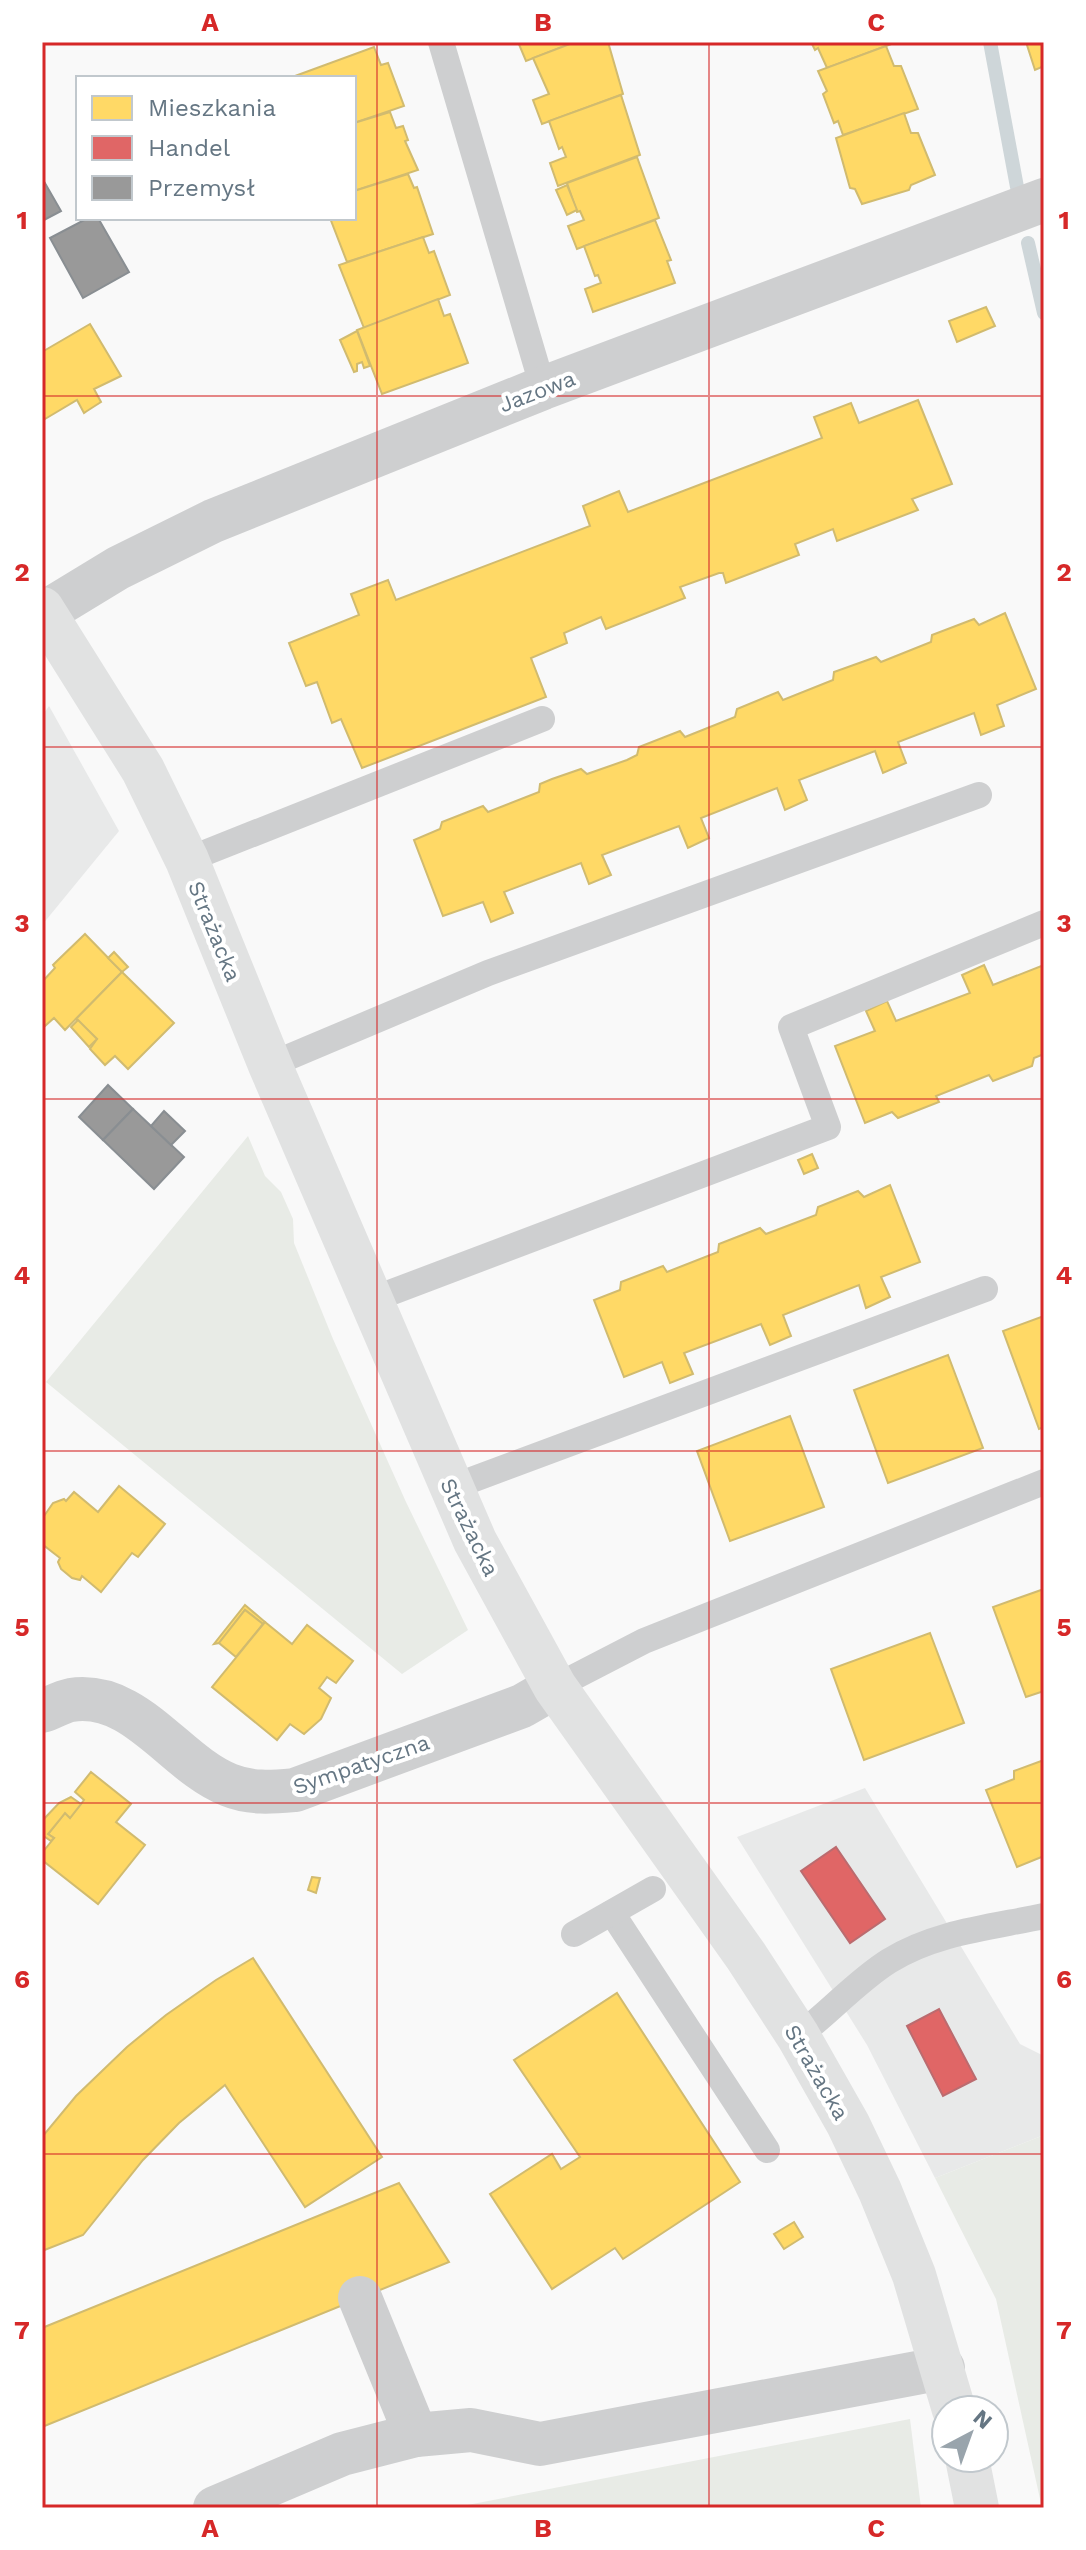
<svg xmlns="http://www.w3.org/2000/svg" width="1086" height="2550" font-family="'Work Sans',sans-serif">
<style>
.built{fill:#e8e9e9}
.green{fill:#e8ebe6}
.homes{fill:#ffd966;stroke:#d1bb6f;stroke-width:2}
.shops{fill:#e06666;stroke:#bb6b6f;stroke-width:2}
.industry{fill:#999;stroke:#898e92;stroke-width:2}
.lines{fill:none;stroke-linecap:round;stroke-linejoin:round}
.stream{stroke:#ced6d9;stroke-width:14}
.lane{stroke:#cecfd0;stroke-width:26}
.street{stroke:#cecfd0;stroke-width:44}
.secondary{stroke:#e1e2e2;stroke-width:44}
.grid{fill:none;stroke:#d62828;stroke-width:2;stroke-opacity:0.55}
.labels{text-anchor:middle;stroke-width:8;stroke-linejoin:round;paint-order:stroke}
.street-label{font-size:22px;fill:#657683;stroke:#fff}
.neatline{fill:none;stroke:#d62828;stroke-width:3}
.grid-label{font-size:26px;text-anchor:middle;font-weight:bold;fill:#d62828}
</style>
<rect width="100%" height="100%" fill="#f9f9f9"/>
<g class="built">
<polygon points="49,706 119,831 42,925 42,716"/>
<polygon points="865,1788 1020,2044 1044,2056 1044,2135 935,2178 867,2045 737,1837"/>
</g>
<g class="green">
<polygon points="248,1136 265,1176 281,1192 293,1219 294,1243 333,1339 406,1502 468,1630 402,1674 46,1382"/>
<polygon points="1044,2135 1044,2508 1042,2508 996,2299 935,2178"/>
<polygon points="910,2419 921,2508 452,2508"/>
</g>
<g class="homes">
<polygon points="518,42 575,42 526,61"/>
<polygon points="575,42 608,42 623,94 542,124 533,100 549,94 533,58"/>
<polygon points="811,42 894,42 894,43 827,68 818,48 815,50"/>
<polygon points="1026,42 1044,42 1044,66 1035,70"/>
<polygon points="886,46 894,66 901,66 918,109 843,135 838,121 834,123 823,94 827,91 818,71"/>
<polygon points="374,47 381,65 388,63 404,106 354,123 354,78 295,78 295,76"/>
<polygon points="621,95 640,155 558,186 550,163 566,157 562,147 559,149 549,121"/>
<polygon points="390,112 396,128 403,126 408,140 405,141 418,170 354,191 354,123"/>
<polygon points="904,113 911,133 918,133 935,175 911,185 909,190 862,204 855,189 850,188 836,138"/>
<polygon points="637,157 659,218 577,249 568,226 584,220 580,211 577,212 567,183"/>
<polygon points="408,174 414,188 417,187 433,234 347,262 330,218 354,218 354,191"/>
<polygon points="567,185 577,210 567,215 556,190"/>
<polygon points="655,220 671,260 667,261 675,283 593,312 585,289 601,283 598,275 595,276 584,246"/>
<polygon points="423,237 429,253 434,251 450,295 364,328 339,265"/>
<polygon points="438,299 444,316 450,314 468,363 382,394 357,330"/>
<polygon points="986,307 995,326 957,342 949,321"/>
<polygon points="90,324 121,376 94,389 101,402 87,411 84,413 77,400 45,419 42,414 42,352"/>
<polygon points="357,331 370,366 364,368 362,362 357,364 357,371 354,372 340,340"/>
<polygon points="918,400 952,484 912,499 918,510 837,541 833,529 795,544 799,555 726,583 723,573 719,573 680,587 685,598 606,629 601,617 564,633 567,643 531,658 546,697 362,768 341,719 332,723 317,682 306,686 289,643 359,615 351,594 388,580 396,600 590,526 583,506 619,491 628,512 822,438 814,417 851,403 859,423"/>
<polygon points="1005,613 1036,689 997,705 1004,726 981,735 974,713 898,742 906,763 883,773 875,751 799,780 807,800 785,810 777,788 701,818 709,838 688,848 679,826 602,855 611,875 589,884 581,863 504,892 513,913 491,922 483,902 443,916 414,840 440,829 442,822 483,806 488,812 539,792 540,784 552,779 581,769 587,774 627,760 637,755 639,747 680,731 685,737 735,717 737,709 778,692 783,700 833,680 834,672 876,657 881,662 931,642 932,635 974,619 979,625"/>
<polygon points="85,934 122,972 65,1030 54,1018 45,1026 42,1022 42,982 55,968 53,965 57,961"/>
<polygon points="114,952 128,967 122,972 108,958"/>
<polygon points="984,965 993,985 1044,965 1044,1054 1034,1058 1032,1066 993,1081 989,1075 936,1096 939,1102 898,1118 892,1112 865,1123 835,1046 875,1031 866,1011 887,1001 896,1021 970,993 962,975"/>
<polygon points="122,972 174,1023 128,1069 115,1056 105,1065 90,1049 97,1039 76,1019"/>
<polygon points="78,1020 97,1039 89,1047 71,1027"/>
<polygon points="812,1154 818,1168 804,1174 798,1160"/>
<polygon points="890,1185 920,1262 881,1277 890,1297 866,1308 859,1285 783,1315 791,1336 770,1345 761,1324 684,1353 693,1374 670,1383 662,1362 624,1377 594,1300 620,1290 621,1282 663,1266 667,1272 718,1252 719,1244 760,1228 766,1234 816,1215 818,1207 858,1191 864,1197"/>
<polygon points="1044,1316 1044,1427 1039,1429 1003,1331"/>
<polygon points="948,1355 983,1448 888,1483 854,1390"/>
<polygon points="790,1416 824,1507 730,1541 697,1451"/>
<polygon points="119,1486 165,1524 138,1557 132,1553 101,1592 82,1576 80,1580 72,1578 61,1569 58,1562 60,1558 42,1544 42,1519 53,1503 64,1499 66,1501 74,1492 98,1512"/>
<polygon points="1044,1589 1044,1691 1026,1697 993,1607"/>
<polygon points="245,1605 265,1622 263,1624 245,1610 219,1643 214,1644"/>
<polygon points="245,1610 263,1624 236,1657 219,1643"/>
<polygon points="265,1622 292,1644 307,1625 353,1661 336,1683 327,1677 319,1688 331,1698 321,1719 304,1734 290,1724 277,1740 212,1687"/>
<polygon points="930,1633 964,1723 864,1760 831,1669"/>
<polygon points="1044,1760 1044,1856 1017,1867 986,1790 1014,1779 1014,1771"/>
<polygon points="91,1772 131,1804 116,1822 145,1845 98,1904 42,1860 42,1853 54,1838 48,1834 65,1813 70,1818 84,1800 75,1792"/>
<polygon points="71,1797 81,1804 70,1818 65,1813 61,1818 48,1834 54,1838 51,1841 42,1835 42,1821 59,1803"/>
<polygon points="312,1877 320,1878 316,1893 308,1890"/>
<polygon points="253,1958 382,2157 305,2207 225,2085 179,2123 143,2160 83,2235 42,2251 42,2137 76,2096 127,2047 166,2015 216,1980"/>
<polygon points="617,1993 740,2182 623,2259 615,2248 552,2289 490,2194 552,2154 561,2169 580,2157 514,2060"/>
<polygon points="399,2183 449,2262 42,2427 42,2328"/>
<polygon points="794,2222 803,2237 784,2249 774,2234"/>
</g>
<g class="shops">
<polygon points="836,1847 885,1919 850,1943 801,1871"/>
<polygon points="939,2009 976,2079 943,2096 907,2026"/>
</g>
<g class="industry">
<polygon points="42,178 61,211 42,221"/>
<polygon points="88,218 98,218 129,272 83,298 50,238"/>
<polygon points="108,1085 133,1109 103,1140 79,1117"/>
<polygon points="133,1109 184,1157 154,1189 103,1140"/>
<polygon points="164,1111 185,1131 171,1145 151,1126"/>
</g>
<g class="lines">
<g class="stream">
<polyline points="990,42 1017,187"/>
<polyline points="1028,243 1044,313"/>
</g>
<g class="lane">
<polyline points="441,42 543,388"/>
<polyline points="187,860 542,719"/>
<polyline points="270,1065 488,973 979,795"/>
<polyline points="371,1300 828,1127 791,1027 1044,923"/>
<polyline points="450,1488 985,1289"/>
<polyline points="555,1687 644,1641 1044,1482"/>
<polyline points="612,1913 767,2150"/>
<polyline points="574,1934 653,1889"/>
<path d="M798,2036c31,-23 59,-55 91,-75 46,-29 104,-34 155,-45"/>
</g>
<g class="street">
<polyline points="44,613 118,568 213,521 543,388 1044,200"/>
<path d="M42,1711c9,-3 19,-9 29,-11 65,-10 104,64 158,85 22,9 43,7 66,5l227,-84 33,-19"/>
<polyline points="360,2298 416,2435"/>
<polyline points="215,2508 342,2454 416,2435 471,2430 540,2444 943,2368"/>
</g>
<g class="secondary">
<polyline points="42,609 143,770 187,860 270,1065 475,1541 555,1687 746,1956 798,2036 848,2124 880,2191 914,2275 954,2410"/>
<polyline points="967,2458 977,2508"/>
</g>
</g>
<path class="grid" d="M377,42v2466M709,42v2466M42,396h1002M42,747h1002M42,1099h1002M42,1451h1002M42,1803h1002M42,2154h1002"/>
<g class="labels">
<g class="street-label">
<text transform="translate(537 391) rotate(-21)" y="8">Jazowa</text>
<text transform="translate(215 931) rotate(68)" y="8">Strażacka</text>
<text transform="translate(470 1527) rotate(64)" y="8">Strażacka</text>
<text transform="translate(361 1764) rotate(-19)" y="8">Sympatyczna</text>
<text transform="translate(817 2072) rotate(60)" y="8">Strażacka</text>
</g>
</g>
<rect width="1086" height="2550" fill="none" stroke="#ffffff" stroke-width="88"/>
<rect x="76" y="76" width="280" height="144" fill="#ffffff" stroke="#c1c8cd" stroke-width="2"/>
<rect x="92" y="96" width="40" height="24" fill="#ffd966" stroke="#c1c8cd" stroke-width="2"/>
<text x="148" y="116" font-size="24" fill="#657683">Mieszkania</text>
<rect x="92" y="136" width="40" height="24" fill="#e06666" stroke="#c1c8cd" stroke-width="2"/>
<text x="148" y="156" font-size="24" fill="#657683">Handel</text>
<rect x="92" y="176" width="40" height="24" fill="#999999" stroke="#c1c8cd" stroke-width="2"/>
<text x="148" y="196" font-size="24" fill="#657683">Przemysł</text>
<g transform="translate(970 2434) rotate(41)"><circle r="38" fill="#ffffff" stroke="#c1c8cd" stroke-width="2"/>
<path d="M0-6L14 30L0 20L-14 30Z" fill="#99a4ac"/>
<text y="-12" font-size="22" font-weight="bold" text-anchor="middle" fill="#657683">N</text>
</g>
<rect x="44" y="44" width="998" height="2462" class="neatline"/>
<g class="grid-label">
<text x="210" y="31">A</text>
<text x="543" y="31">B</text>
<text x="876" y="31">C</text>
<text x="22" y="229">1</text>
<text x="1064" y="229">1</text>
<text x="22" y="581">2</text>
<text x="1064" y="581">2</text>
<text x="22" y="932">3</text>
<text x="1064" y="932">3</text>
<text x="22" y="1284">4</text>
<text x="1064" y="1284">4</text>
<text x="22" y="1636">5</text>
<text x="1064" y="1636">5</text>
<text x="22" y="1988">6</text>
<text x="1064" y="1988">6</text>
<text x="22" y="2339">7</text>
<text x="1064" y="2339">7</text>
<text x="210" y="2537">A</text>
<text x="543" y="2537">B</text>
<text x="876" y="2537">C</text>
</g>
</svg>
